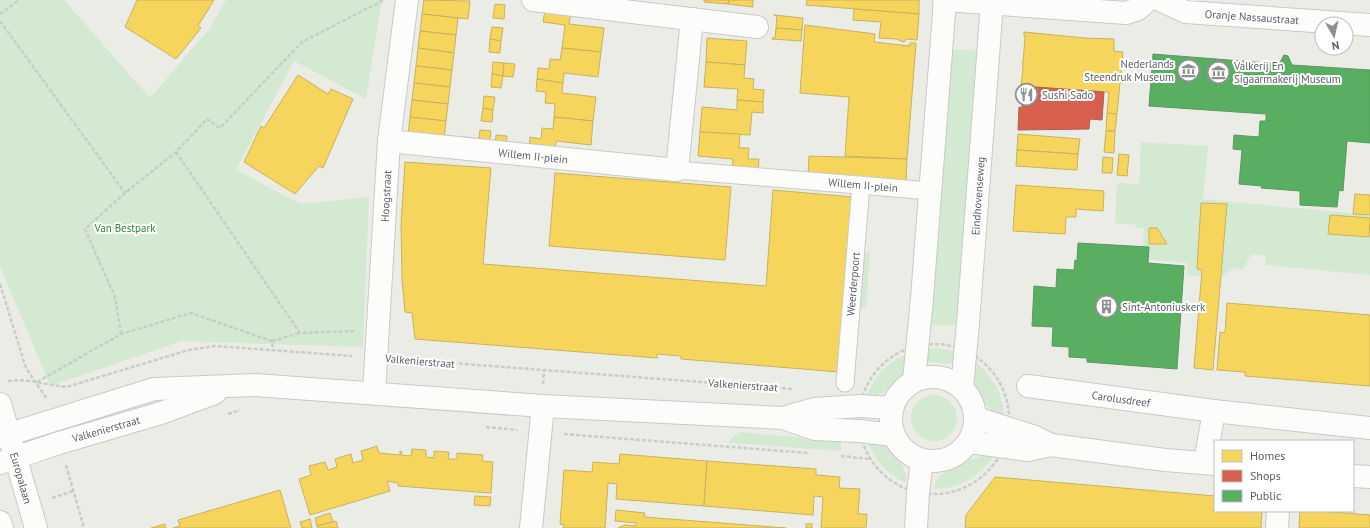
<svg xmlns="http://www.w3.org/2000/svg" width="1370" height="528" font-family="'PT Sans',sans-serif">
<style>
.green{fill:#d4e9d2}
.homes{fill:#f6d55c;stroke:#c8b25f}
.shops{fill:#d6604d;stroke:#b16054}
.public{fill:#5aae61;stroke:#5b9762}
.lines{fill:none;stroke-linecap:round;stroke-linejoin:round}
.pedestrian-casing{stroke:#c9c9c9;stroke-width:19}
.minor-casing{stroke:#c9c9c9;stroke-width:24}
.tertiary-casing{stroke:#c9c9c9;stroke-width:24}
.secondary-casing{stroke:#c9caca;stroke-width:24}
.path{stroke:#c8cdca;stroke-width:2.5;stroke-dasharray:4 2;stroke-linecap:butt}
.pedestrian{stroke:#fcfcfb;stroke-width:17}
.minor{stroke:#fcfcfb;stroke-width:22}
.tertiary{stroke:#fcfcfb;stroke-width:22}
.secondary{stroke:#fcfcfb;stroke-width:22}
.labels{text-anchor:middle;stroke-width:4;stroke-linejoin:round;paint-order:stroke}
.street-label{font-size:11px;fill:#5c6065;stroke:#fff}
.poi-label{font-size:11px;fill:#5c6065;stroke:#fff;text-anchor:start}
.park-label{font-size:11px;fill:#328539;stroke:#fff}
</style>
<rect width="100%" height="100%" fill="#ecece7"/>
<g class="green">
<polygon points="0,0 64,0 150,98 210,28 226,0 382,0 366,99 294,61 236,170 301,204 369,197 363,347 182,341 50,386 0,266"/>
<polygon points="948,49 981,51 959,326 926,324"/>
<polygon points="1141,142 1208,146 1203,199 1370,215 1370,275 1265,265 1266,256 1251,254 1243,270 1233,268 1221,278 1187,275 1188,263 1142,259 1144,229 1136,228 1136,225 1115,223 1117,183 1139,184"/>
<polygon points="860,251 870,252 866,308 856,308"/>
<polygon points="936,348 957,352 953,364 926,362 925,349"/>
<path d="M907,354c-1,5 -1,11 -2,16 -5,14 -23,27 -38,26 6,-19 22,-35 40,-42z"/>
<path d="M975,361c19,17 26,30 30,55 -15,0 -27,-23 -30,-35 -2,-7 -1,-13 0,-20z"/>
<circle cx="934" cy="418" r="23"/>
<polygon points="740,432 826,440 841,439 841,451 730,443 730,439"/>
<path d="M867,441c5,1 11,1 16,3 15,7 21,23 24,37l-2,2c-18,-9 -30,-23 -38,-42z"/>
<path d="M991,455l2,2c-14,20 -34,31 -58,32l-1,-2c3,-13 13,-16 24,-22 11,-5 20,-9 33,-10z"/>
</g>
<g class="homes">
<polygon points="137,0 214,0 198,26 201,28 176,59 125,27"/>
<polygon points="424,0 470,1 468,19 422,14"/>
<polygon points="704,0 729,0 728,4 704,2"/>
<polygon points="729,0 753,0 753,7 728,4"/>
<polygon points="807,0 919,0 919,14 806,5"/>
<polygon points="495,4 505,5 504,19 493,18"/>
<polygon points="854,9 919,14 917,40 907,39 904,42 896,39 879,38 881,22 853,20"/>
<polygon points="545,10 571,13 569,24 604,28 601,52 562,48 565,25 543,22"/>
<polygon points="422,14 458,18 456,35 420,31"/>
<polygon points="774,15 803,18 802,30 776,28 777,16"/>
<polygon points="805,25 875,34 874,42 910,46 910,43 916,43 907,159 845,156 849,97 800,93"/>
<polygon points="492,27 503,28 501,41 490,39"/>
<polygon points="776,28 802,30 801,41 772,39 772,38 775,38"/>
<polygon points="420,31 456,35 454,53 418,48"/>
<polygon points="1024,32 1085,38 1114,39 1114,51 1123,52 1117,114 1107,113 1109,92 1021,86 1023,68 1022,62 1023,63 1025,37 1024,36"/>
<polygon points="707,38 747,41 745,65 706,62"/>
<polygon points="490,39 501,41 500,53 489,52"/>
<polygon points="418,48 454,53 452,70 416,66"/>
<polygon points="562,48 601,52 598,77 564,73 563,83 537,79 538,68 549,69 550,59 560,60"/>
<polygon points="493,62 504,63 503,76 492,74"/>
<polygon points="706,62 745,65 744,78 754,79 753,89 764,90 763,102 737,100 738,89 704,87"/>
<polygon points="504,63 515,64 513,77 503,76"/>
<polygon points="416,66 452,70 450,87 414,83"/>
<polygon points="492,74 503,76 501,88 491,87"/>
<polygon points="298,75 328,94 331,89 353,99 323,168 319,166 295,194 244,162 261,126 264,128"/>
<polygon points="537,79 563,83 562,93 596,97 593,121 554,117 555,104 545,103 546,92 536,91"/>
<polygon points="414,83 450,87 448,104 412,100"/>
<polygon points="484,96 495,97 493,110 483,108"/>
<polygon points="412,100 448,104 446,121 410,117"/>
<polygon points="737,100 763,102 763,113 752,112 750,135 700,132 702,107 737,110"/>
<polygon points="483,108 493,110 492,122 481,121"/>
<polygon points="1107,113 1117,114 1115,131 1106,131"/>
<polygon points="410,117 446,121 444,140 408,135"/>
<polygon points="554,117 593,121 591,145 556,141 555,152 529,149 530,137 541,139 542,128 553,129"/>
<polygon points="480,130 491,131 489,145 478,144"/>
<polygon points="1106,131 1115,131 1114,153 1104,152"/>
<polygon points="700,132 740,134 739,148 749,148 748,159 759,159 758,172 732,170 733,159 698,156"/>
<polygon points="1018,134 1080,139 1078,154 1017,150"/>
<polygon points="496,135 507,136 506,147 495,145"/>
<polygon points="1017,150 1078,154 1077,170 1016,166"/>
<polygon points="1119,154 1129,155 1127,176 1117,175"/>
<polygon points="809,156 907,159 906,183 808,176"/>
<polygon points="1103,157 1113,158 1112,173 1102,173"/>
<polygon points="405,162 491,168 483,264 766,286 773,190 853,197 839,372 681,359 681,356 657,354 657,358 415,339 412,313 405,312 402,280 401,224"/>
<polygon points="555,173 731,187 725,260 549,246"/>
<polygon points="1016,185 1104,191 1103,211 1076,209 1076,217 1066,217 1065,234 1013,231"/>
<polygon points="1355,194 1370,195 1370,215 1353,214"/>
<polygon points="1201,203 1227,204 1213,370 1194,368 1202,270 1197,269"/>
<polygon points="1330,215 1370,218 1369,237 1328,234"/>
<polygon points="1149,228 1157,228 1167,244 1149,244"/>
<polygon points="1227,303 1370,315 1370,386 1245,376 1245,372 1217,370 1220,332 1225,333"/>
<polygon points="377,446 379,453 400,455 400,451 402,452 401,455 411,456 412,449 426,450 426,457 434,458 434,451 449,452 448,459 457,459 457,453 483,455 482,461 493,462 491,493 398,486 398,483 387,481 390,491 310,515 299,479 311,475 309,466 325,462 328,470 337,467 335,459 351,454 353,463 363,460 361,451"/>
<polygon points="620,454 707,461 704,506 616,499 617,484 608,483 605,528 563,528 564,525 560,524 564,470 592,472 593,462 619,464"/>
<polygon points="707,461 816,469 816,475 840,477 839,488 860,489 858,514 867,514 866,528 821,528 823,497 814,496 813,515 704,506"/>
<polygon points="995,477 1215,496 1215,511 1262,511 1261,528 965,528 966,515"/>
<polygon points="280,490 291,528 173,528 180,526 178,520"/>
<polygon points="475,496 491,497 490,506 474,505"/>
<polygon points="616,510 645,513 644,517 786,528 618,528 625,525 636,526 636,523 615,521"/>
<polygon points="1300,511 1320,511 1370,515 1370,528 1299,528"/>
<polygon points="330,513 333,522 317,526 315,518"/>
<polygon points="310,519 312,528 302,528 300,522"/>
<polygon points="336,521 338,528 318,528 317,526"/>
<polygon points="165,524 166,528 151,528"/>
<rect x="806" y="524" width="6" height="4"/>
</g>
<polygon class="shops" points="1021,86 1104,92 1102,120 1090,119 1089,129 1018,130 1019,107 1022,108 1022,105 1020,98 1023,92 1024,88 1021,89"/>
<g class="public">
<polygon points="1153,54 1279,64 1284,55 1288,56 1292,65 1370,70 1370,143 1347,141 1343,191 1339,190 1337,207 1300,205 1300,191 1261,188 1262,186 1239,184 1242,150 1233,149 1234,135 1259,137 1260,121 1266,121 1266,114 1149,106"/>
<polygon points="1078,243 1149,247 1148,263 1184,266 1177,369 1087,362 1087,358 1069,357 1069,347 1052,346 1053,327 1032,326 1034,286 1056,288 1057,269 1074,270 1075,260 1077,261"/>
</g>
<g class="lines">
<defs>
<g id="pedestrian">
<polyline points="677,170 930,191"/>
<polyline points="845,383 861,185"/>
</g>
<g id="minor">
<polyline points="533,0 757,27"/>
<polyline points="944,0 1126,13 1138,9 1148,0"/>
<polyline points="1160,0 1186,12 1370,25"/>
<polyline points="389,141 677,170 692,19"/>
<polyline points="914,381 922,298 945,0"/>
<polyline points="1028,386 1214,411 1370,428"/>
<polyline points="962,388 968,323 992,3"/>
<polyline points="374,393 389,141 407,0"/>
<polyline points="1205,463 1214,411"/>
<polyline points="531,528 543,406"/>
<polyline points="916,528 918,493 922,460"/>
<polyline points="1277,528 1278,511"/>
</g>
<g id="tertiary">
<circle cx="933" cy="419" r="42"/>
<polyline points="783,418 814,409 860,406 892,408"/>
<polyline points="976,418 1035,437 1051,445"/>
<polyline points="0,437 154,389 255,385 543,406 783,418 815,429 860,431 893,435"/>
<polyline points="969,442 1028,450 1051,445 1165,460 1215,464"/>
<polyline points="0,463 59,443 161,413 215,393"/>
<polyline points="1353,476 1370,477"/>
</g>
<g id="secondary">
<polyline points="0,404 36,528"/>
<polyline points="0,522 2,528"/>
</g>
</defs>
<use href="#pedestrian" class="pedestrian-casing"/>
<use href="#minor" class="minor-casing"/>
<use href="#tertiary" class="tertiary-casing"/>
<use href="#secondary" class="secondary-casing"/>
<g class="path">
<polyline points="0,14 19,0"/>
<polyline points="0,21 125,193"/>
<polyline points="176,152 300,333 354,331"/>
<polyline points="0,284 26,368 47,399"/>
<polyline points="121,334 115,297 85,229 125,193 176,152 207,119 220,128 302,42 384,0"/>
<polyline points="272,341 300,333"/>
<circle cx="934" cy="419" r="75"/>
<polyline points="399,359 793,389"/>
<path d="M8,381c20,-3 38,4 58,6l123,-37 26,-4 137,10"/>
<polyline points="37,382 121,334 191,313 272,341 273,351"/>
<polyline points="543,384 544,370"/>
<polyline points="228,414 240,410"/>
<polyline points="486,427 517,430"/>
<polyline points="564,434 808,453"/>
<polyline points="841,456 870,459"/>
<polyline points="66,465 84,528"/>
<polyline points="52,498 73,491"/>
</g>
<use href="#pedestrian" class="pedestrian"/>
<use href="#minor" class="minor"/>
<use href="#tertiary" class="tertiary"/>
<use href="#secondary" class="secondary"/>
</g>
<defs>
<symbol id="museum-ring" viewBox="-11 -11 22 22"><circle r="9.5" fill="#fff" stroke="#8e9192" stroke-width="1.5"/><path d="M0-6L6-3V-2H-6V-3ZM-5-1h2V3h-2ZM-1-1h2V3h-2ZM3-1h2V3H3ZM-6 4H6V6H-6Z" fill="#8e9192"/></symbol>
<symbol id="restaurant-ring" viewBox="-11 -11 22 22"><circle r="9.5" fill="#fff" stroke="#8e9192" stroke-width="1.5"/><path d="M-5-6h1v4h1v-4h1v4h1v-4h1v5L-1.5 .5V6h-2V.5L-5-1ZM5-6V6H3V1.5H1.5Q1.5-4 5-6Z" fill="#8e9192"/></symbol>
<symbol id="building-ring" viewBox="-11 -11 22 22"><circle r="9.5" fill="#fff" stroke="#8e9192" stroke-width="1.5"/><path d="M-4-6H4V6H1V3H-1V6H-4ZM-2.5-4.3h1.7v1.8h-1.7ZM.8-4.3h1.7v1.8H.8ZM-2.5-1h1.7V.8h-1.7ZM.8-1h1.7V.8H.8Z" fill="#8e9192"/></symbol>
</defs>
<g fill-rule="evenodd">
<use href="#museum-ring" x="1176" y="58" width="25" height="25"/>
<use href="#museum-ring" x="1206" y="60" width="25" height="25"/>
<use href="#restaurant-ring" x="1014" y="82" width="25" height="25"/>
<use href="#building-ring" x="1094" y="294" width="25" height="25"/>
</g>
<g class="labels">
<g class="street-label">
<text transform="translate(1252 17) rotate(4)" y="4">Oranje Nassaustraat</text>
<text transform="translate(533 156) rotate(6)" y="4">Willem II-plein</text>
<text transform="translate(863 185) rotate(5)" y="4">Willem II-plein</text>
<text transform="translate(386 196) rotate(-87)" y="4">Hoogstraat</text>
<text transform="translate(978 196) rotate(-86)" y="4">Eindhovenseweg</text>
<text transform="translate(853 284) rotate(-85)" y="4">Weerderpoort</text>
<text transform="translate(420 361) rotate(5)" y="4">Valkenierstraat</text>
<text transform="translate(743 385) rotate(4)" y="4">Valkenierstraat</text>
<text transform="translate(1121 399) rotate(8)" y="4">Carolusdreef</text>
<text transform="translate(106 429) rotate(-16)" y="4">Valkenierstraat</text>
<text transform="translate(21 478) rotate(74)" y="4">Europalaan</text>
</g>
<g class="poi-label">
<text x="1174" y="68" text-anchor="end">Nederlands<tspan x="1174" dy="13">Steendruk Museum</tspan></text>
<text x="1234" y="70">Valkerij En<tspan x="1234" dy="13">Sigaarmakerij Museum</tspan></text>
<text x="1042" y="99">Sushi Sado</text>
<text x="1122" y="311">Sint-Antoniuskerk</text>
</g>
<g class="park-label">
<text x="125" y="232">Van Bestpark</text>
</g>
</g>
<rect x="1214" y="440" width="140" height="72" fill="#ffffff" stroke="#bebfc1"/>
<rect x="1222" y="450" width="20" height="12" fill="#f6d55c" stroke="#bebfc1"/>
<text x="1250" y="460" font-size="12" fill="#5c6065">Homes</text>
<rect x="1222" y="470" width="20" height="12" fill="#d6604d" stroke="#bebfc1"/>
<text x="1250" y="480" font-size="12" fill="#5c6065">Shops</text>
<rect x="1222" y="490" width="20" height="12" fill="#5aae61" stroke="#bebfc1"/>
<text x="1250" y="500" font-size="12" fill="#5c6065">Public</text>
<g transform="translate(1334 36) rotate(171)"><circle r="19" fill="#ffffff" stroke="#bebfc1"/>
<path d="M0-3L7 15L0 10L-7 15Z" fill="#8e9192"/>
<text y="-6" font-size="11" font-weight="bold" text-anchor="middle" fill="#5c6065">N</text>
</g>
</svg>
